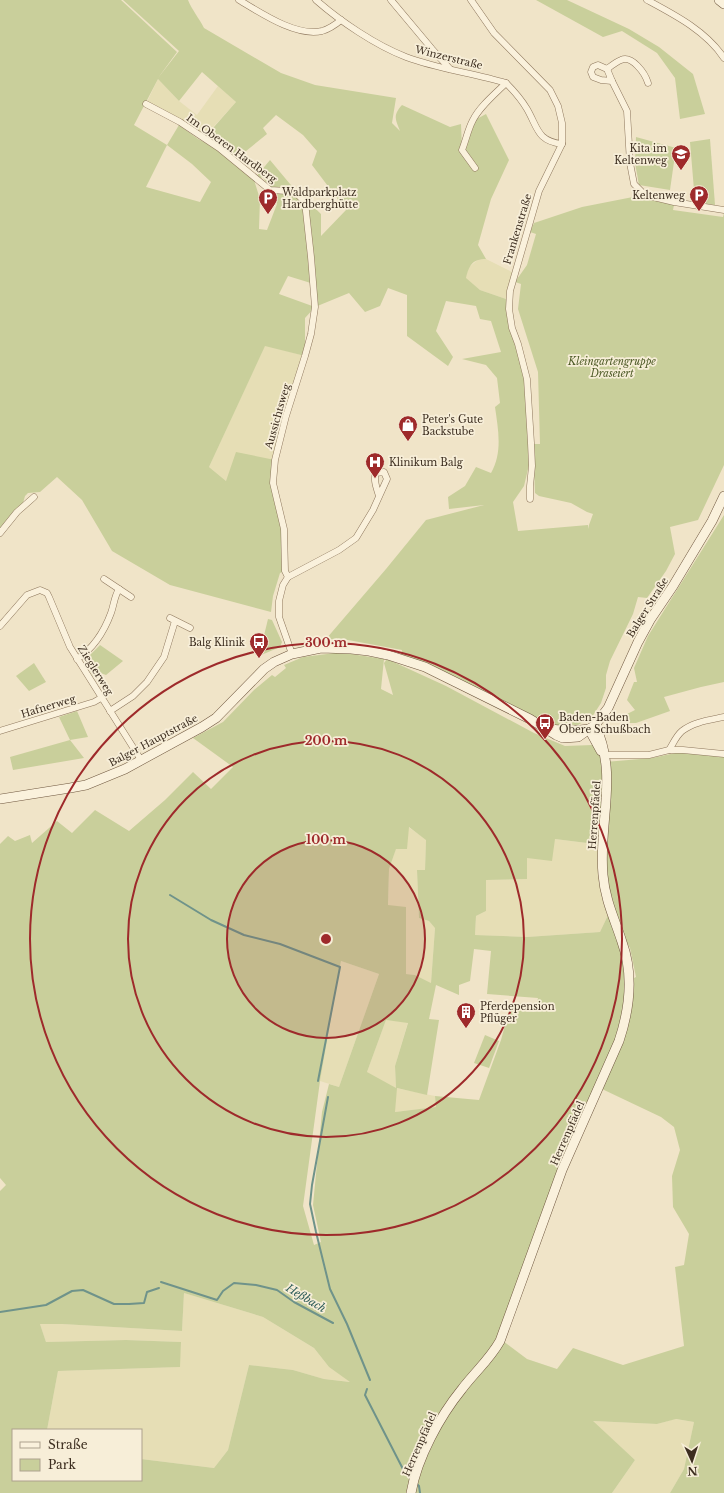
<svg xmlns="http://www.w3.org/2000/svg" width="724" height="1493" font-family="'Libre Baskerville',serif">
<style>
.farmland{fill:#e6deb5}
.green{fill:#c9cf9b;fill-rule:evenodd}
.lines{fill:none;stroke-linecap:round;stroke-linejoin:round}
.stream{stroke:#6f938a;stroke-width:2}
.street-casing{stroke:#8d765c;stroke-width:7}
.secondary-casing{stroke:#6f573f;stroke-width:10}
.street{stroke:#faf1dc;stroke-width:6}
.secondary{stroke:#faf1dc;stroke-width:9}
.ring{fill:none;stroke:#9e2a2b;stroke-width:2}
.labels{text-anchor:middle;stroke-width:3.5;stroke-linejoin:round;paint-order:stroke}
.street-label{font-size:10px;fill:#3d2e20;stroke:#f7eed8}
.poi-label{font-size:10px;fill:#3d2e20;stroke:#f7eed8;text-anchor:start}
.park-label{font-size:10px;font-style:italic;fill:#4d5a26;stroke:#f7eed8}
.water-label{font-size:11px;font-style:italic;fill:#2f5d5a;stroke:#f7eed8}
.centre{fill:#9e2a2b;stroke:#f7eed8;stroke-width:2}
.ring-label{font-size:12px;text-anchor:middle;font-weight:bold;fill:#9e2a2b;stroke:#f7eed8;stroke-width:3.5;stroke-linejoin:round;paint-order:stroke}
</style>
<rect width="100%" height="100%" fill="#f0e4c8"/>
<g class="farmland">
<polygon points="158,79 179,101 197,115 218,86 236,102 205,136 146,104"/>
<polygon points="479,259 486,259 514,273 510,291 506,299 480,290 465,278 469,267"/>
<polygon points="265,345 305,356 275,460 226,481 209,467"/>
<polygon points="408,827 426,839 425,870 417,870 419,918 429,921 435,927 431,983 415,975 406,974 406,908 388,906 389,869 396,848"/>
<polygon points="555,839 603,845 610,911 600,932 527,937 475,935 476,916 486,911 486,880 527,879 527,858"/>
<polygon points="341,961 379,974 339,1087 320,1081"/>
<polygon points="386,1020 408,1022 395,1066 396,1088 435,1096 437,1107 395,1112 367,1072"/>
<polygon points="184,1293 263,1317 314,1348 329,1367 351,1382 324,1379 293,1370 249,1365 228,1450 214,1468 141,1459 141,1430 47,1430 58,1371 179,1367 181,1342 126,1340 46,1342 40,1324 62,1324 182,1331"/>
<polygon points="675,1419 694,1422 684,1469 670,1493 612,1493 635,1460 592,1421 657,1424"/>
</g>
<g class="green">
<path d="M0,0h121l56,52 -19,26 21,-27 -56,-51h65c4,10 11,18 16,28l77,45 34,12 81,13 -4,25 8,8c-4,-11 -8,-15 2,-26l48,22 11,-3 1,24 11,-27 13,-7 23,46 -18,39 -13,46 8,14c-14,0 -17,7 -20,19l14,12 26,9 6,29 15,51 2,86 -5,21 -11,16 5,29 70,-6 1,4v-4l4,-11 -6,-2 -16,-9 -32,-7 -4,-3 -2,-49h7l-2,-72 -20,-63 3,-25 -6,-2 12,-17 9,-31 -6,-2 4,-9 48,-16 56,-11 36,9 -1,5 50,7 1,-4v252l-26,55 -28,7 5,27 -9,17 -19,27 -9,-1 -5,17 -23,47 -4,14v13l-5,15 -9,14 -14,8h-23l-34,-13 -120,-55 1,-7 -54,-10 -22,-1 60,-70 40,-49 58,-15 -35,4 -1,-12 17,-11 11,-19 15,6c12,-21 7,-44 4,-66l5,-4 -3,-25 -11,-13 -24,-6 39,-7 -10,-31 -11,-2 -4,-13 -30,-5 -10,30 17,26 -5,9 -41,-30v-41l-19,-7 -8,18 -15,6 -16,-19 -34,14 -1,-23 -26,-8 -9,18 36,13 -10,11v38l-40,-10 -56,121 17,14 10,-29 39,8 -2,23 6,24 6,64 -5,2 -7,23 -2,16 -101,-27 -58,-34 -30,-51 -25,-23 -17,15 -12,1 -3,3 -2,7 -9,8 -14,17zM202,72l34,30 -30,34 13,10 -3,2 -18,-9 -19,-14 -12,20 -33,-20 24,-46 21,22zM276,115l27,20 14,16 -5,14 34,45 -25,26v-22l-31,-30 -20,-24 -15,18 -20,-18 32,-26 -4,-6zM167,145l25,19 19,18 -11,20 -54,-15zM263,177l8,14 6,13 -10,26 -8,-1 1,-30 -6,-19z"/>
<polygon points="536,0 567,0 629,29 659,47 693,74 705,114 680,119 675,78 657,53 622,31 603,37"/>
<polygon points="636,137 676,148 670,190 639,185 635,163"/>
<polygon points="710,139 715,205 695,202 690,142"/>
<polygon points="724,515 724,682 701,687 664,697 670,711 636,723 629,723 625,715 635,710 627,700 634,682 637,682 634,668 648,636"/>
<polygon points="268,619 272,620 282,642 280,647 259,656"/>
<polygon points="100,645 123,661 106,675 98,672 93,676 84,661"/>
<path d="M335,653l16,1 33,5 -3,30 12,6 -9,-32 3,-4 59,27 88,47 31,13 28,-1 12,17 47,-4 28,-6 44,5v736h-54l14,-24 10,-47 -18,-3 -19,5 -64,-3 42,39 -23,33h-197l7,-26 16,-34 16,-29 25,-30 24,-33 24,18 30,10 16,-21 50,17 61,-19 -9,-79 9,-2 5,-31 -16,-27 -1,-31 8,-26 -6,-23 -13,-10 -59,-28c12,-28 28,-60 30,-92 1,-6 0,-12 0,-18l4,-2 -6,-29 -18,-33 14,37 1,27v20l-3,17 -7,23 -41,94 -73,192 -13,26 -37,43 -18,28 -20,47 -7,24h-408v-302l6,-6 -6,-7v-334l8,-8 7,5 15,-6 2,8 25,-22 15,12 23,-23 34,21 36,-31 28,-28 18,17 22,-22 -40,-29 30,-16 31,-32 18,-15 3,2 11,-9 -2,-3 19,-8zM409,827l17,13 -1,30h-8l2,48 10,3 6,7 -4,55 -16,-8 -9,-1v-67l-18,-2 1,-36 7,-20h11zM555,839l48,6c-2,23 1,44 7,66l-10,21 -73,5 -52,-2 1,-19 10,-5v-31l41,-1v-21l25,3zM474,949l17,2 -4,43 51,4 -1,5h-26l-10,37 -22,60 -44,-4 1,11 -41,5 2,-24 30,7 12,-75 -10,-1 7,-34 23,10v-10l11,-4zM341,961l38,13 -40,113 -10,-3 -7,28 -9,93 8,37 -7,3 -11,-39 17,-125zM386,1020l22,3 -13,43 1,22 -29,-16zM184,1293l79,24 51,31 15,19 21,15 -26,-3 -31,-9 -44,-5 -21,85 -14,18 -73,-9v21h-128v-50h34l11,-59 122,-4 1,-25 -55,-2 -80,2 -6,-18h22l120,7z"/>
<polygon points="34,663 46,682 29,691 16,676"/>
<polygon points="77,711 88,737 70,740 84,758 13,770 10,757 70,740 59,717"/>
<polygon points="485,1035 499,1041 489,1068 474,1063"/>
</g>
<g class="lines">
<g class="stream">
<polyline points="170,895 211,920 244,935 280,944 340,967 318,1081"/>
<polyline points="328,1097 312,1185 310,1204 316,1232 330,1289 347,1324 370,1380"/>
<polyline points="161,1282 217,1300 223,1291 234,1283 256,1285 277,1290 294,1302 333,1323"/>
<polyline points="0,1312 46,1305 72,1291 83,1290 114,1304 129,1304 144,1303 147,1292 159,1288"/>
<polyline points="367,1389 365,1395 405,1473 411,1479"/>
<polyline points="416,1483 419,1486 420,1493"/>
</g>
<defs>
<g id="street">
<path d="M239,0c22,13 57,37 83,31 7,-2 13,-6 19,-11"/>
<path d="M316,0c24,21 59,45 90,57 32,12 67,16 100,26 8,8 15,16 21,26 11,19 10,32 35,35"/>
<polyline points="391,0 432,49 450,69"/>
<polyline points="471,0 494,33 550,90 558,106 562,123 562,144 539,191 510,291 509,309 512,328 518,344 527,379 531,443 532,466 530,486 530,499"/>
<path d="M647,0c28,15 59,31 77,58"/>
<polygon points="598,65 607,69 612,81 601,80 593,77 591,72 593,67"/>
<path d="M607,69c4,-3 9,-7 14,-9 11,-5 24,13 27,23"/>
<polyline points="612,81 627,111 630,163 634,184 645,195 674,202 724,210"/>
<polyline points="146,104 180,122 219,148 270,190 287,191 298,195 305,202 311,257 315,307 311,334 305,356 286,416 275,460 273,483 284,529 285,571 288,577"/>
<path d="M475,168l-13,-18c4,-10 6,-21 11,-30 7,-14 22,-26 33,-37"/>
<polyline points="0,533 17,512 34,497"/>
<polyline points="104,579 131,597"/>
<polyline points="170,618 190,628"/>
<polyline points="0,626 27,595 40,590 47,593 49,597 70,647 141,760"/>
<path d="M292,654l-13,-37v-16l4,-16 5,-8 51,-27 17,-12 17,-28 14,-31 -3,-7 -8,1c-3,7 1,16 3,23"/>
<path d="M77,659c17,-11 27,-27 34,-46 3,-8 3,-16 8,-24"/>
<polyline points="110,711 133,696 147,682 164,657 175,621"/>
<polyline points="0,731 94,702 101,698"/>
<path d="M669,750c4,-6 7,-14 13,-19 11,-9 28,-11 42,-14"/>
<polyline points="604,755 649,755 669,750 683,750 724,754"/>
</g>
<g id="secondary">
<polyline points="719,0 724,4"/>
<polyline points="549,729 572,731 589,729"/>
<polyline points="589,729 601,751"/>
<polyline points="0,799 70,788 86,785 125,769 202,727 216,718 264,669 274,662 292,654 321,648 351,649 369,651 388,655 425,667 530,719 556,735 563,738 578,737 595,725 608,708 638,642 650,620 673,586 712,521 724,496"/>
<path d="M411,1493c6,-35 29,-77 51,-104 13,-17 28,-30 38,-48l62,-171 57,-129c11,-33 15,-66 3,-99 -7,-22 -17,-42 -19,-67 -5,-51 16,-100 -8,-150"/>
</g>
</defs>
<use href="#street" class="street-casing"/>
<use href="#secondary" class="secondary-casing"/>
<use href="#street" class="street"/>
<use href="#secondary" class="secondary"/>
</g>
<circle cx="326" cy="939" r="99" fill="#9e2a2b" fill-opacity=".12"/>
<g class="ring">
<circle cx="326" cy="939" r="99"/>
<circle cx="326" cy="939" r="198"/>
<circle cx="326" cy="939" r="296"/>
</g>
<defs>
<symbol id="school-pin" viewBox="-11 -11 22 30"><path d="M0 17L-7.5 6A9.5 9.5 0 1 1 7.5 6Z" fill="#9e2a2b" stroke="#f7eed8"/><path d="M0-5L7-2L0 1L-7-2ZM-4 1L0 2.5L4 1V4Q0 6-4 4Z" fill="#fff"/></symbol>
<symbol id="parking-pin" viewBox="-11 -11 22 30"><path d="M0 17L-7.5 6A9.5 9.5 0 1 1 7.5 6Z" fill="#9e2a2b" stroke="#f7eed8"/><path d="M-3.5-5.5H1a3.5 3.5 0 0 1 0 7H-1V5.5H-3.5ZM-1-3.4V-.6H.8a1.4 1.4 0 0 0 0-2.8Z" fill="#fff"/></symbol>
<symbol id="shop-pin" viewBox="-11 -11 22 30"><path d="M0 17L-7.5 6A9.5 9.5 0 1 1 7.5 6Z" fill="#9e2a2b" stroke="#f7eed8"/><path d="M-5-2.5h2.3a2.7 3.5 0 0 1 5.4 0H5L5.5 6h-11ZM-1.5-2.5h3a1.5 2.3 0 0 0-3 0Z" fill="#fff"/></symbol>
<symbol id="hospital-pin" viewBox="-11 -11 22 30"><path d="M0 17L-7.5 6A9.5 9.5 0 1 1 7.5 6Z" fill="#9e2a2b" stroke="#f7eed8"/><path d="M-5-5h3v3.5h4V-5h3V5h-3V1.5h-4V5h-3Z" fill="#fff"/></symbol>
<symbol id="bus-pin" viewBox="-11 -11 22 30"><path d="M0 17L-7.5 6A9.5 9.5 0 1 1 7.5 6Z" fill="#9e2a2b" stroke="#f7eed8"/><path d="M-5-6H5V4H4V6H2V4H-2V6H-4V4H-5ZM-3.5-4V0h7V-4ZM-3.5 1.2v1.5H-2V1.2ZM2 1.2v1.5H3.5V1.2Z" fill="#fff"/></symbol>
<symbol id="building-pin" viewBox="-11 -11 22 30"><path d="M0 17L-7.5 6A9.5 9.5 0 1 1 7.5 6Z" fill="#9e2a2b" stroke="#f7eed8"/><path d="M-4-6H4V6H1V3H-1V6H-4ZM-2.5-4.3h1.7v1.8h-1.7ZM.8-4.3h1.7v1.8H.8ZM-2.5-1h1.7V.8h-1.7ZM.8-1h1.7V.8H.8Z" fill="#fff"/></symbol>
</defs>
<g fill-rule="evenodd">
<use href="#school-pin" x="670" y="143" width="22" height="30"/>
<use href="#parking-pin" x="688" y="184" width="22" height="30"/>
<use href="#parking-pin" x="257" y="187" width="22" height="30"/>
<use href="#shop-pin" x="397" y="414" width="22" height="30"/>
<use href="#hospital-pin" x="364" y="451" width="22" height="30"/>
<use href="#bus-pin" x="248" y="631" width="22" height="30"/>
<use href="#bus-pin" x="534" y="712" width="22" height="30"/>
<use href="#building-pin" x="455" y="1001" width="22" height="30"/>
</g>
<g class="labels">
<g class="street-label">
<text transform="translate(449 57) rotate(14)" y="4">Winzerstraße</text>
<text transform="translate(232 148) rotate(36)" y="4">Im Oberen Hardberg</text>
<text transform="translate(517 229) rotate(-73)" y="4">Frankenstraße</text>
<text transform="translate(277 416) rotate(-74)" y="4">Aussichtsweg</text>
<text transform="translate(647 607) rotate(-58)" y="4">Balger Straße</text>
<text transform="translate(96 670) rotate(58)" y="4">Zieglerweg</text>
<text transform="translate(48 706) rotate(-17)" y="4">Hafnerweg</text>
<text transform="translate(153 740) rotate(-28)" y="4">Balger Hauptstraße</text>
<text transform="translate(594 815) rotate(-86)" y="4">Herrenpfädel</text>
<text transform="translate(567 1133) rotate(-66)" y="4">Herrenpfädel</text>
<text transform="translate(419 1444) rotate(-66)" y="4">Herrenpfädel</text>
</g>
<g class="poi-label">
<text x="667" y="152" text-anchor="end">Kita im<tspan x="667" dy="12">Keltenweg</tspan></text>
<text x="282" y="196">Waldparkplatz<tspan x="282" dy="12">Hardberghütte</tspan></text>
<text x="685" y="199" text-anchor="end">Keltenweg</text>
<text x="422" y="423">Peter's Gute<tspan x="422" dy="12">Backstube</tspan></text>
<text x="389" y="466">Klinikum Balg</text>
<text x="245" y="646" text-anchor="end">Balg Klinik</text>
<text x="559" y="721">Baden-Baden<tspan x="559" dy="12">Obere Schußbach</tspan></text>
<text x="480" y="1010">Pferdepension<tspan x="480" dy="12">Pflüger</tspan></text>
</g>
<g class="park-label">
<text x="612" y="365">Kleingartengruppe<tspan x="612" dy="12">Draseiert</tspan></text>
</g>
<g class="water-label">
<text transform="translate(306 1298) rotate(31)" y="4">Heßbach</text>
</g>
</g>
<circle cx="326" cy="939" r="6" class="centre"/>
<g class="ring-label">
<text x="326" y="647">300 m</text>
<text x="326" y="745">200 m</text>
<text x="326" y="844">100 m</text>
</g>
<rect x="12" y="1429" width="130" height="52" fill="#f7eed8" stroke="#ada18e"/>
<rect x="20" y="1442" width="20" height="6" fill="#faf1dc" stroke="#ada18e"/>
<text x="48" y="1449" font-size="12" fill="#3d2e20">Straße</text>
<rect x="20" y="1459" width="20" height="12" fill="#c9cf9b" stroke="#ada18e"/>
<text x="48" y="1469" font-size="12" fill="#3d2e20">Park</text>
<g transform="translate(692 1461) rotate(177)" stroke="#f7eed8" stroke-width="3" paint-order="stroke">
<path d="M0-3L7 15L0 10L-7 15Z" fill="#3d2e20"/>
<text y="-6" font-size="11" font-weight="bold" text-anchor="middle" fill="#3d2e20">N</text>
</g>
</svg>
